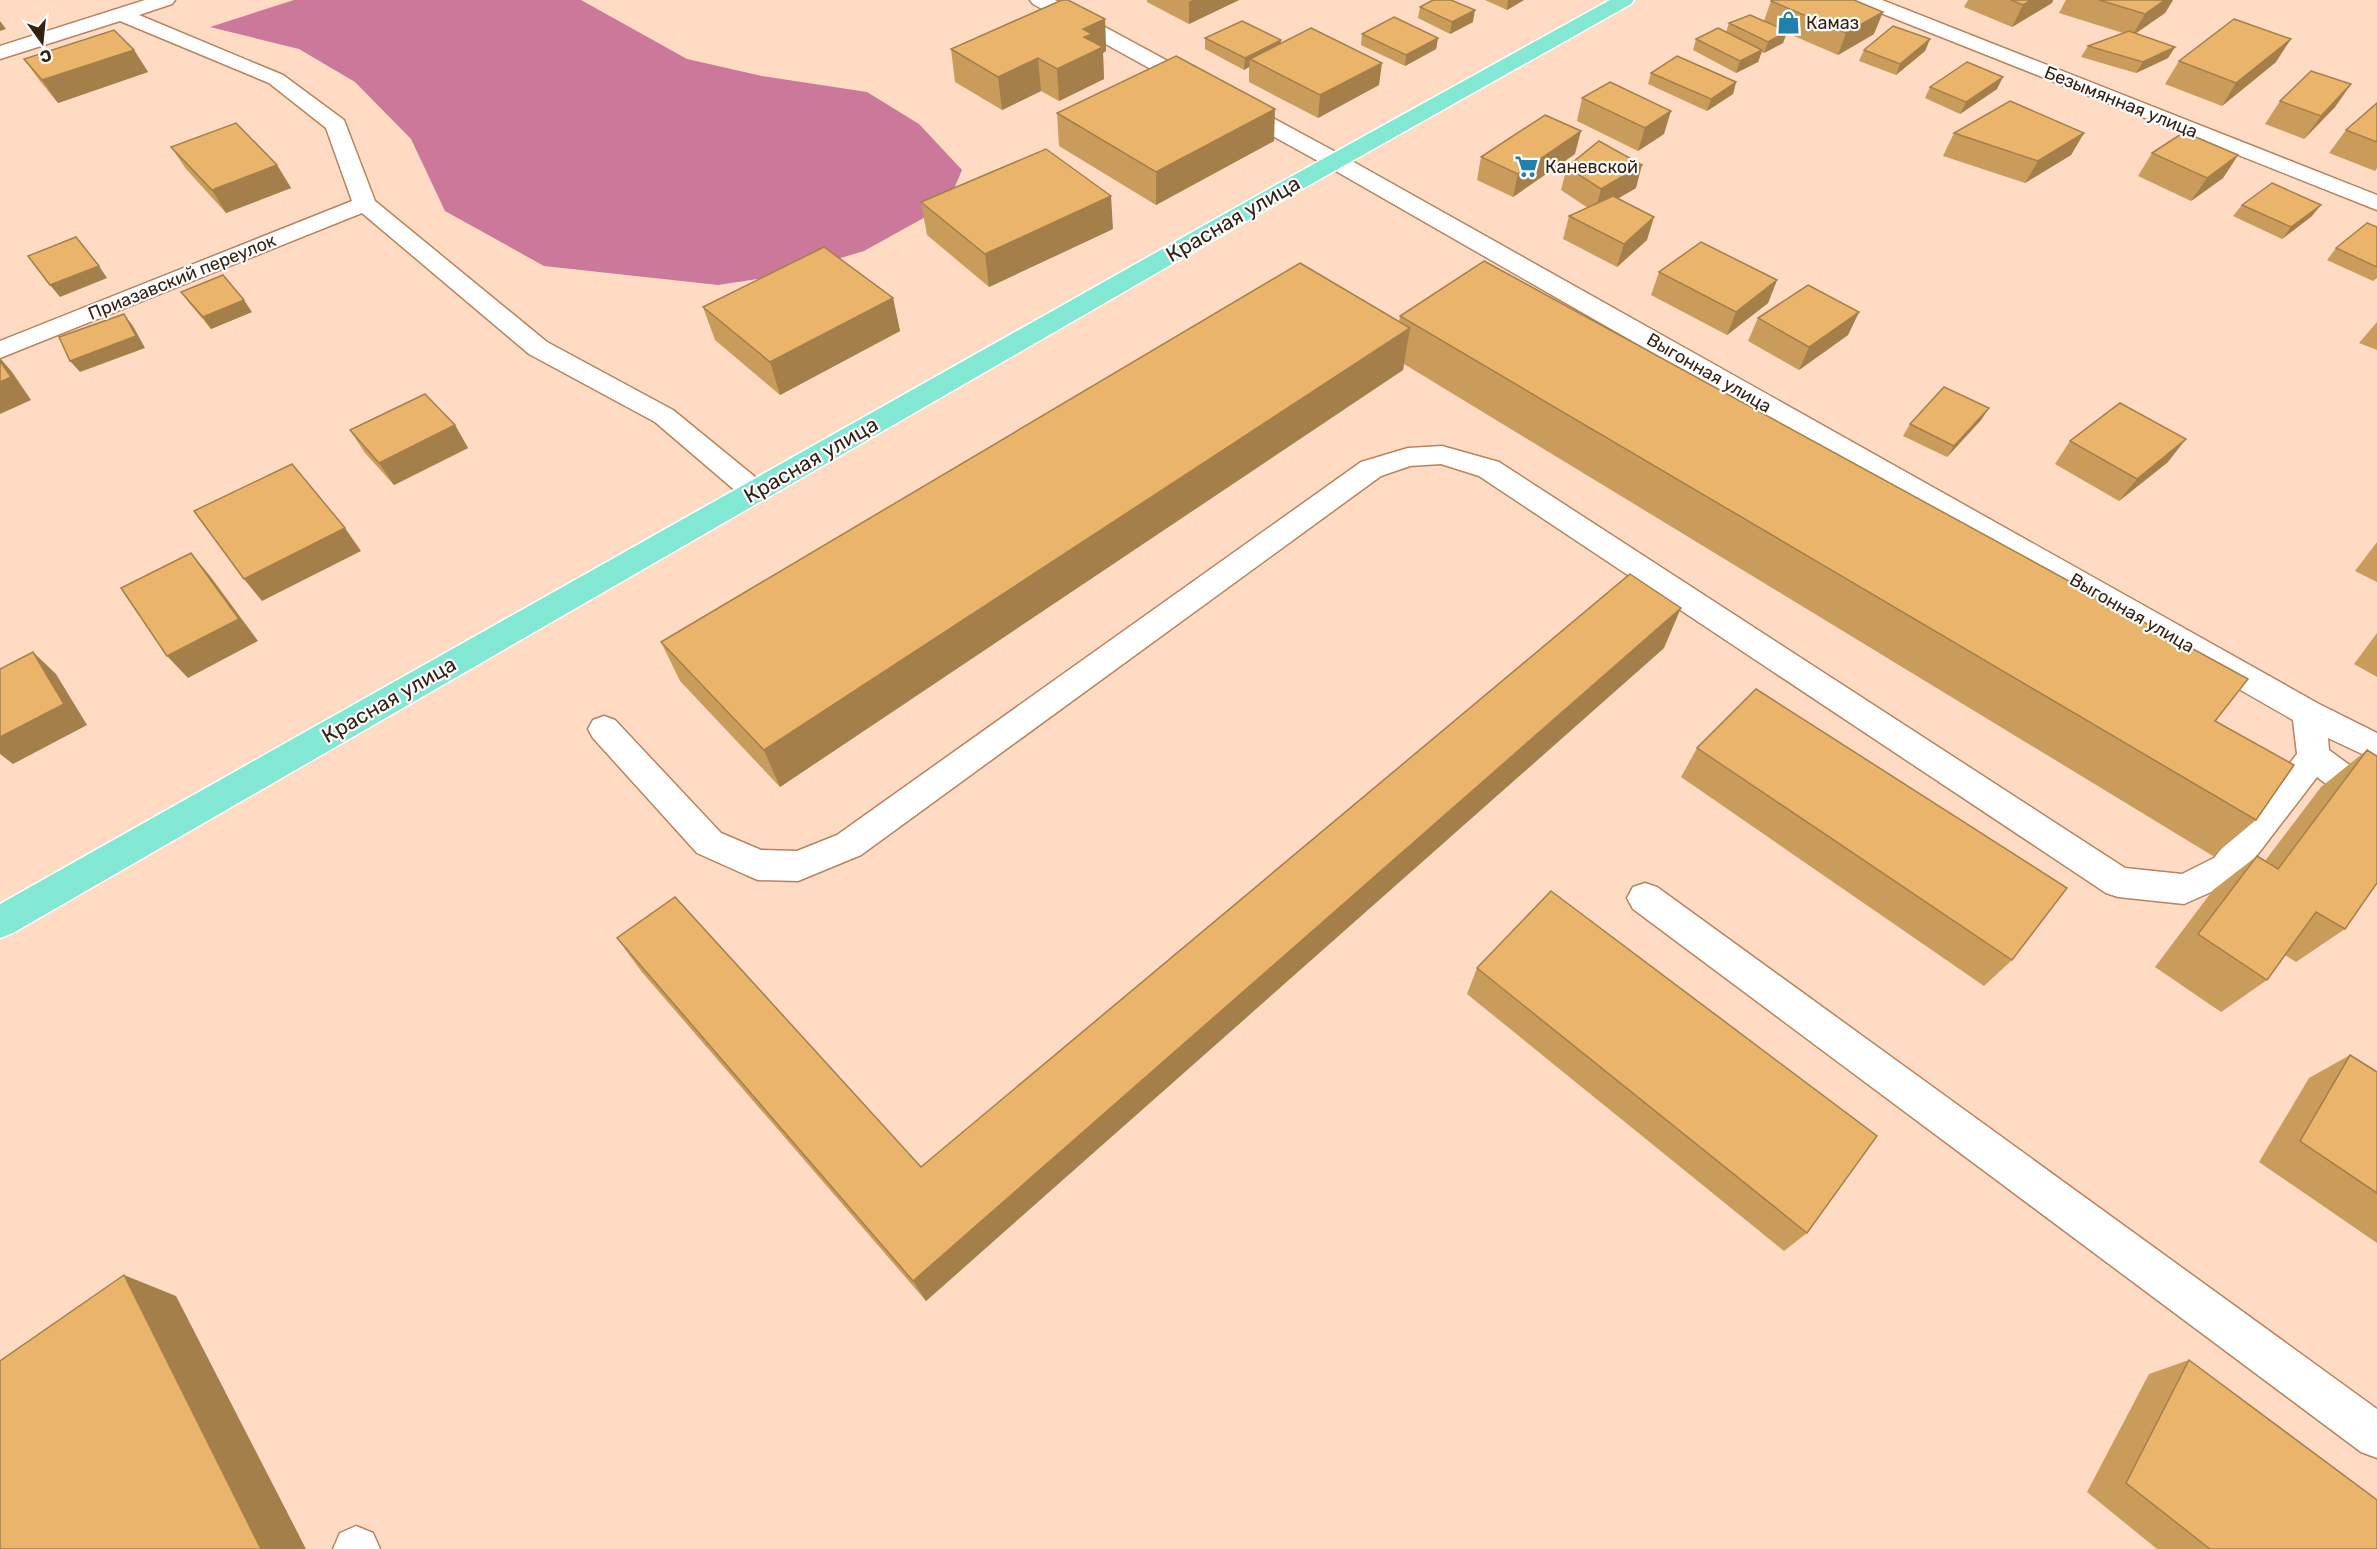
<svg xmlns="http://www.w3.org/2000/svg" width="2377" height="1549" font-family="Rubik,sans-serif">
<style>
.water{fill:#cb789a}
.lines{fill:none;stroke-linecap:round;stroke-linejoin:round}
.minor-casing{stroke:#b9835e;stroke-width:3}
.major-casing{stroke:#fff;stroke-width:3}
.minor{fill:#fff;fill-rule:evenodd}
.major{fill:#83e8d3;fill-rule:evenodd}
.wall{fill:#c99c5b}
.shaded-wall{fill:#a47f4a}
.building{fill:#eab56a;stroke:#a47f4a;stroke-width:1.5}
.labels{text-anchor:middle;stroke-width:4.5;stroke-linejoin:round;paint-order:stroke}
.far-poi-label{font-size:18px;fill:#362112;stroke:#fff;text-anchor:start}
.far-street-label{font-size:18px;fill:#362112;stroke:#fff}
.street-label{font-size:21px;fill:#362112;stroke:#fff}
</style>
<rect width="100%" height="100%" fill="#ffdbc4"/>
<polygon class="water" points="294,0 581,0 687,59 762,76 867,92 919,124 962,170 947,205 864,251 784,275 718,285 544,266 445,211 411,139 355,82 299,49 210,27"/>
<g class="lines">
<defs>
<g id="minor">
<polygon points="145,0 175,0 172,4 139,15 283,75 344,120 375,201 547,342 673,410 765,485 769,492 765,499 755,502 745,499 655,422 529,354 362,213 0,358 0,341 352,201 326,128 269,83 120,21 0,59 0,46"/>
<polygon points="1030,0 1055,0 1343,156 2319,704 2377,733 2377,761 2328,738 2329,750 2377,785 2377,817 2365,813 2317,777 2238,880 2184,904 2118,897 2106,893 1479,476 1441,464 1410,466 1381,476 861,855 798,881 758,880 746,875 697,853 593,738 588,729 593,720 604,716 615,720 721,833 761,850 797,851 837,835 1361,462 1408,448 1442,446 1499,462 2125,868 2182,874 2214,858 2297,754 2293,720 1327,166 1033,4"/>
<polygon points="1855,0 1882,0 2377,195 2377,210 1858,4"/>
<polygon points="1645,883 1657,887 2377,1409 2377,1458 2361,1452 1633,909 1627,898 1633,887"/>
<polygon points="356,1526 373,1533 380,1549 333,1549 340,1533"/>
</g>
<polygon id="major" points="1610,0 1634,0 1631,4 1290,196 13,933 0,938 0,904 1274,186"/>
</defs>
<use href="#minor" class="minor-casing"/>
<use href="#major" class="major-casing"/>
<use href="#minor" class="minor"/>
<use href="#major" class="major"/>
</g>
<g class="wall">
<polygon points="1147,0 1239,0 1189,24 1147,2"/>
<polygon points="1485,0 1524,0 1507,10"/>
<polygon points="1968,0 2053,0 2052,3 2012,27 1964,7"/>
<polygon points="2066,0 2173,0 2165,13 2136,33 2175,47 2168,58 2136,73 2081,57 2088,46 2123,33 2059,13"/>
<polygon points="1771,1 1874,34 1838,55 1787,33 1783,43 1764,53 1762,52 1758,62 1736,73 1693,50 1696,39 1726,32 1729,23 1764,21"/>
<polygon points="1420,7 1473,22 1450,34 1418,18"/>
<polygon points="1105,19 1106,51 1103,53 1104,79 1059,101 1041,91 1002,110 955,82 951,49"/>
<polygon points="1362,34 1438,38 1436,49 1405,66 1361,45"/>
<polygon points="1205,38 1280,44 1379,85 1318,118 1249,82 1249,67 1244,70 1205,49"/>
<polygon points="1930,39 1925,51 1896,75 1859,61 1864,50"/>
<polygon points="134,50 148,72 58,103 40,81 24,59"/>
<polygon points="2179,61 2276,62 2222,106 2165,84"/>
<polygon points="1651,73 1736,82 1733,94 1707,111 1648,84"/>
<polygon points="2351,84 2335,107 2304,139 2265,124 2280,101"/>
<polygon points="1930,87 1997,89 1960,114 1925,98"/>
<polygon points="1582,98 1664,134 1638,151 1577,121"/>
<polygon points="2377,103 2377,168 2375,171 2329,153 2346,130"/>
<polygon points="1057,113 1274,141 1156,205 1059,146"/>
<polygon points="1954,133 2084,133 2071,155 2025,183 1943,156"/>
<polygon points="171,147 277,165 291,188 226,213 186,169"/>
<polygon points="2152,153 2238,155 2223,178 2191,201 2138,176"/>
<polygon points="1575,154 1513,197 1477,180 1481,157"/>
<polygon points="1567,167 1636,188 1618,198 1647,240 1617,267 1563,239 1569,216 1588,208 1561,190"/>
<polygon points="921,202 1113,229 989,287 927,235"/>
<polygon points="2242,205 2312,216 2282,239 2233,216"/>
<polygon points="2377,227 2377,278 2373,281 2327,260 2336,248"/>
<polygon points="1659,272 1777,280 1768,303 1727,335 1651,295"/>
<polygon points="181,292 252,312 211,329 190,304"/>
<polygon points="893,298 900,331 780,395 715,340 703,307"/>
<polygon points="1859,312 1848,335 1799,370 1748,341 1758,318"/>
<polygon points="1400,316 2215,721 2256,820 2213,856 1404,364 1403,370 780,787 680,681 661,642 1399,322"/>
<polygon points="2377,322 2377,350 2359,343"/>
<polygon points="1989,408 1981,420 1947,457 1903,436 1910,424"/>
<polygon points="455,425 468,448 394,485 365,453 350,430"/>
<polygon points="2070,441 2168,462 2119,501 2055,464"/>
<polygon points="2377,542 2377,582 2355,571"/>
<polygon points="2377,633 2377,677 2354,664"/>
<polygon points="1664,648 926,1301 641,971 617,938 921,1167"/>
<polygon points="1697,748 2012,960 1984,986 1681,777"/>
<polygon points="2367,750 2345,929 2296,962 2285,955 2267,980 2221,1012 2155,967 2213,890 2257,856 2265,861 2321,787"/>
<polygon points="1477,968 1807,1233 1784,1251 1467,994"/>
<polygon points="2350,1055 2377,1072 2377,1243 2259,1162 2309,1078"/>
<polygon points="2189,1360 2377,1549 2157,1549 2087,1492 2149,1374"/>
</g>
<g class="shaded-wall">
<polygon points="1193,0 1239,0 1189,24 1189,2"/>
<polygon points="1508,0 1524,0 1507,10"/>
<polygon points="2031,0 2053,0 2052,3 2012,27 2023,5"/>
<polygon points="2165,0 2173,0 2165,13 2132,36 2145,14"/>
<polygon points="1475,10 1473,22 1450,34 1452,22"/>
<polygon points="1883,12 1874,34 1838,55 1846,33"/>
<polygon points="1105,19 1106,51 1103,53 1104,79 1059,101 1057,69 1083,29"/>
<polygon points="0,21 6,29 0,31"/>
<polygon points="1787,31 1783,43 1764,53 1768,42"/>
<polygon points="1438,38 1436,49 1405,66 1406,55"/>
<polygon points="1930,39 1925,51 1896,75 1900,64"/>
<polygon points="2291,39 2276,62 2222,106 2236,83"/>
<polygon points="1281,40 1280,52 1250,59 1249,67 1244,70 1245,58"/>
<polygon points="2175,47 2168,58 2136,73 2143,62"/>
<polygon points="134,50 148,72 58,103 42,80"/>
<polygon points="1762,50 1758,62 1736,73 1740,61"/>
<polygon points="1038,58 1041,91 1002,110 998,77"/>
<polygon points="1382,63 1379,85 1318,118 1320,95"/>
<polygon points="2003,77 1997,89 1960,114 1966,102"/>
<polygon points="1736,82 1733,94 1707,111 1711,99"/>
<polygon points="2351,84 2335,107 2304,139 2321,116"/>
<polygon points="1275,109 1274,141 1156,205 1156,172"/>
<polygon points="1671,111 1664,134 1638,151 1645,128"/>
<polygon points="1581,131 1575,154 1513,197 1518,174"/>
<polygon points="2084,133 2071,155 2025,183 2038,161"/>
<polygon points="2238,155 2223,178 2191,201 2207,178"/>
<polygon points="277,165 291,188 226,213 212,190"/>
<polygon points="1642,165 1636,188 1595,212 1601,189"/>
<polygon points="1111,196 1113,229 989,287 985,254"/>
<polygon points="2321,205 2312,216 2282,239 2291,227"/>
<polygon points="1654,217 1647,240 1617,267 1624,244"/>
<polygon points="99,266 107,278 60,297 50,285"/>
<polygon points="1777,280 1768,303 1727,335 1736,312"/>
<polygon points="893,298 900,331 780,395 770,362"/>
<polygon points="244,300 252,312 211,329 203,317"/>
<polygon points="1859,312 1848,335 1799,370 1809,347"/>
<polygon points="124,314 133,326 145,348 80,372 70,361"/>
<polygon points="1410,328 1403,370 780,787 764,750"/>
<polygon points="0,358 12,372 31,400 0,414"/>
<polygon points="1989,408 1981,420 1947,457 1954,446"/>
<polygon points="455,425 468,448 394,485 379,463"/>
<polygon points="2186,439 2168,462 2119,501 2137,479"/>
<polygon points="345,528 361,551 262,601 244,579"/>
<polygon points="191,553 210,576 258,641 188,678 167,656"/>
<polygon points="1681,608 1664,648 926,1301 913,1281"/>
<polygon points="33,652 56,674 87,725 13,764 0,754 0,737"/>
<polygon points="124,1275 176,1296 306,1549 261,1549"/>
</g>
<g class="building">
<polygon points="1062,0 1068,0 1105,19 1083,29 1092,34 1084,37 1103,47 1057,69 1038,58 998,77 951,49"/>
<polygon points="1433,0 1451,0 1475,10 1452,22 1420,7"/>
<polygon points="1772,0 1854,0 1883,12 1846,33 1771,1"/>
<polygon points="2011,0 2031,0 2023,5"/>
<polygon points="2099,0 2165,0 2145,14"/>
<polygon points="1750,15 1787,31 1768,42 1729,23"/>
<polygon points="1394,17 1438,38 1406,55 1362,34"/>
<polygon points="2234,19 2291,39 2236,83 2179,61"/>
<polygon points="1242,21 1281,40 1245,58 1205,38"/>
<polygon points="1893,26 1930,39 1900,64 1864,50"/>
<polygon points="1311,28 1382,63 1320,95 1250,59"/>
<polygon points="1718,28 1762,50 1740,61 1696,39"/>
<polygon points="114,30 134,50 42,80 24,59"/>
<polygon points="2129,31 2175,47 2143,62 2088,46"/>
<polygon points="1176,56 1275,109 1156,172 1057,113"/>
<polygon points="1677,56 1736,82 1711,99 1651,73"/>
<polygon points="1967,62 2003,77 1966,102 1930,87"/>
<polygon points="2311,71 2351,84 2321,116 2280,101"/>
<polygon points="1610,82 1671,111 1645,128 1582,98"/>
<polygon points="2010,101 2084,133 2038,161 1954,133"/>
<polygon points="2377,103 2377,142 2346,130"/>
<polygon points="1545,115 1581,131 1518,174 1481,157"/>
<polygon points="236,123 277,165 212,190 171,147"/>
<polygon points="2184,132 2238,155 2207,178 2152,153"/>
<polygon points="1599,141 1642,165 1601,189 1567,167"/>
<polygon points="1046,149 1111,196 985,254 921,202"/>
<polygon points="2272,183 2321,205 2291,227 2242,205"/>
<polygon points="1613,196 1654,217 1624,244 1569,216"/>
<polygon points="2367,223 2377,227 2377,267 2336,248"/>
<polygon points="76,237 99,266 50,285 28,256"/>
<polygon points="1701,242 1777,280 1736,312 1659,272"/>
<polygon points="824,247 893,298 770,362 703,307"/>
<polygon points="1484,261 2248,679 2215,721 2294,765 2256,820 1400,316"/>
<polygon points="1300,263 1410,328 764,750 661,642"/>
<polygon points="223,275 244,300 203,317 181,292"/>
<polygon points="1808,285 1859,312 1809,347 1758,318"/>
<polygon points="124,314 136,336 70,361 59,337"/>
<polygon points="0,361 11,377 0,382"/>
<polygon points="1944,387 1989,408 1954,446 1910,424"/>
<polygon points="425,394 455,425 379,463 350,430"/>
<polygon points="2120,403 2186,439 2137,479 2070,441"/>
<polygon points="292,464 345,528 244,579 194,511"/>
<polygon points="191,553 239,619 167,656 121,588"/>
<polygon points="1630,574 1681,608 913,1281 617,938 675,897 921,1167"/>
<polygon points="33,652 64,704 0,737 0,669"/>
<polygon points="1756,689 2067,888 2012,960 1697,748"/>
<polygon points="2367,750 2377,756 2377,883 2345,929 2316,912 2267,980 2198,934 2257,856 2278,869"/>
<polygon points="1551,891 1877,1136 1807,1233 1477,968"/>
<polygon points="2350,1055 2377,1072 2377,1193 2300,1141"/>
<polygon points="124,1275 261,1549 0,1549 0,1361"/>
<polygon points="2189,1360 2377,1500 2377,1549 2210,1549 2126,1483"/>
</g>
<defs>
<symbol id="shop-bare" viewBox="-9 -9 18 18"><path d="M-5-2.5h2.3a2.7 3.5 0 0 1 5.4 0H5L5.5 6h-11ZM-1.5-2.5h3a1.5 2.3 0 0 0-3 0Z" fill="#2180ac" stroke="#fff" stroke-width="2.5" paint-order="stroke"/></symbol>
<symbol id="supermarket-bare" viewBox="-9 -9 18 18"><path d="M-6-5.5h2.5l.6 2H6L4.5 2H-2.5L-4.4-4H-6ZM-1.5 3.2a1.3 1.3 0 1 0 .1 0ZM3 3.2a1.3 1.3 0 1 0 .1 0Z" fill="#2180ac" stroke="#fff" stroke-width="2.5" paint-order="stroke"/></symbol>
</defs>
<g fill-rule="evenodd">
<use href="#shop-bare" x="1772" y="6" width="33" height="33"/>
<use href="#supermarket-bare" x="1510" y="150" width="33" height="33"/>
</g>
<g class="labels">
<g class="far-poi-label">
<text x="1806" y="29">Камаз</text>
<text x="1545" y="173">Каневской</text>
</g>
<g class="far-street-label">
<text transform="translate(2121 102) rotate(22)" y="6">Безымянная улица</text>
<text transform="translate(182 277) rotate(-22)" y="6">Приазавский переулок</text>
<text transform="translate(1709 373) rotate(30)" y="6">Выгонная улица</text>
<text transform="translate(2132 613) rotate(30)" y="6">Выгонная улица</text>
</g>
<g class="street-label">
<text transform="translate(1233 219) rotate(-30)" y="7">Красная улица</text>
<text transform="translate(811 460) rotate(-30)" y="7">Красная улица</text>
<text transform="translate(389 700) rotate(-30)" y="7">Красная улица</text>
</g>
</g>
<g transform="translate(42 42) rotate(165)" stroke="#ffffff" stroke-width="4.5" paint-order="stroke">
<path d="M0-4.5L10 22L0 15L-10 22Z" fill="#362112"/>
<text y="-9" font-size="16" font-weight="bold" text-anchor="middle" fill="#362112">С</text>
</g>
</svg>
